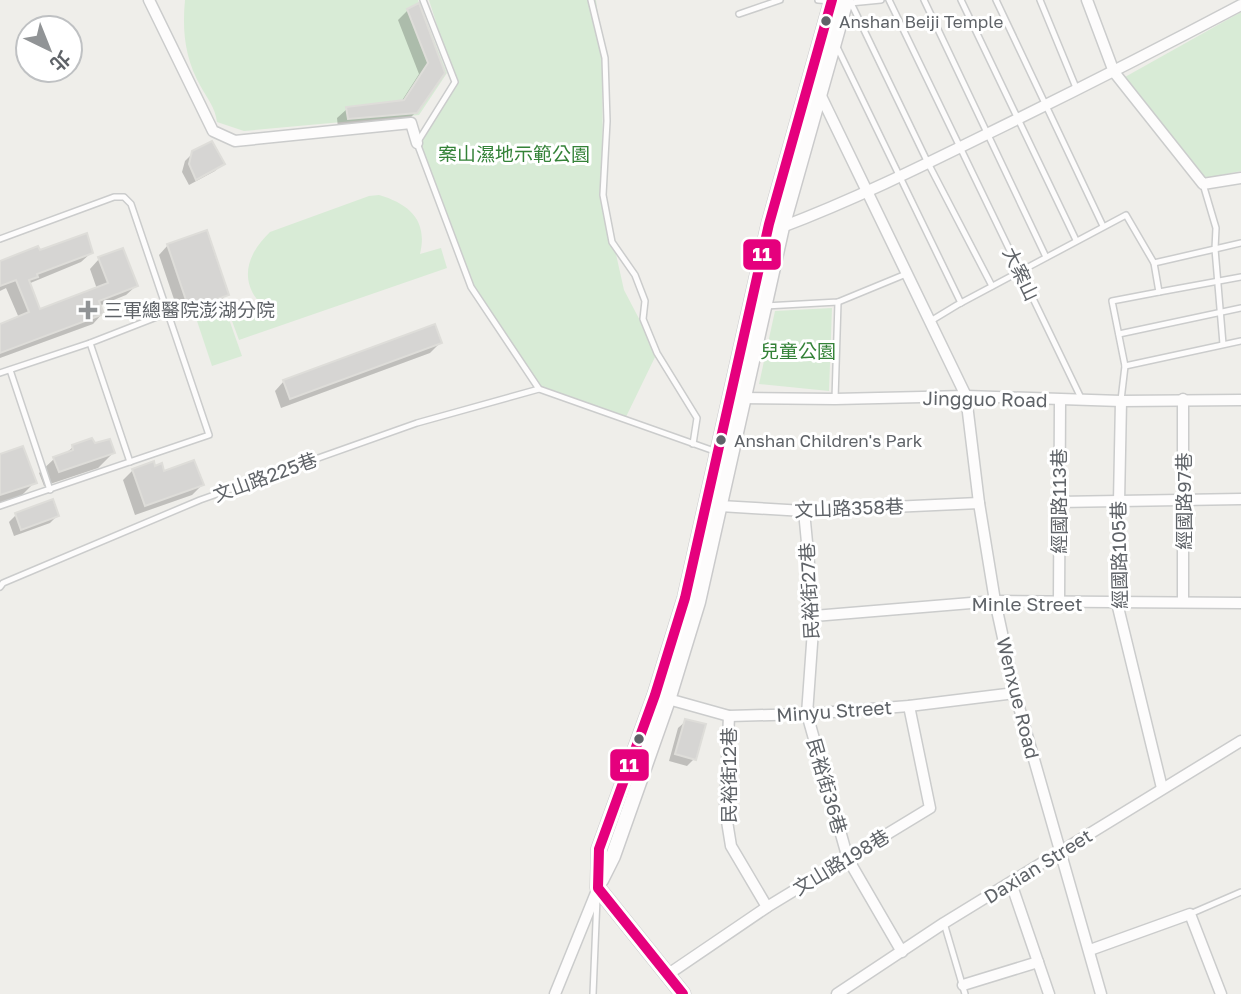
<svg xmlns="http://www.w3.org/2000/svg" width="1241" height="994" font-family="'Golos Text','Noto Sans TC',sans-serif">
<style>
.green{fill:#d8ebd6}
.shadow{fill:#0003}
.building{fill:#d6d5d3;stroke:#deddd9;stroke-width:2}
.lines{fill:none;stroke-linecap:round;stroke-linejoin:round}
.service-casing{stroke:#cbcccc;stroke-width:8}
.minor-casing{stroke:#cbcccc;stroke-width:13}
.secondary-casing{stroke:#cacacb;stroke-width:17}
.service{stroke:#fdfcfc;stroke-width:5}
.minor{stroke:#fdfcfc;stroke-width:10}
.secondary{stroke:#fdfcfc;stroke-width:14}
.bus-1-casing{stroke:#fff;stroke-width:16}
.bus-1{stroke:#e5007d;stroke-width:10}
.bus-dot{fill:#5f6368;stroke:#fff;stroke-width:2.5}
.poi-dot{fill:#919496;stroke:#fff;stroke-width:2.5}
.labels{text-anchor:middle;stroke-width:6;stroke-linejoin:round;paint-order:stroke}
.bus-label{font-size:17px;fill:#5f6368;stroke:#fff;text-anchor:start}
.park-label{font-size:19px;fill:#348238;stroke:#fff}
.street-label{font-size:19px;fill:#5f6368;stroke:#fff}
.poi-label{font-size:19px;fill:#5f6368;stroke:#fff;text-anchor:start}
.line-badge{stroke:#fff;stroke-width:2.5}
.badge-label{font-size:19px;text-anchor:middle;font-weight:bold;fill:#fff}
</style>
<rect width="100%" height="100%" fill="#efeeea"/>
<g class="green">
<path d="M185,0h233l29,73 -28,42 -175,16 -27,-9c-2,-15 -9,-22 -16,-35 -16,-28 -19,-55 -16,-87z"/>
<polygon points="429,0 596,0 602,44 603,196 624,290 657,353 624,421 539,389 471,287 417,143 455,82"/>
<polygon points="1241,12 1241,171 1206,178 1125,77"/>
<path d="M379,195c31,9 49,26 41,59l21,-6 6,20 -208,72 -7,-19 34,-12c-28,-25 -21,-53 4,-77l99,-36z"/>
<polygon points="224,305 242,356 212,366 195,315"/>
<polygon points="832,308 829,391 759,384 775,311"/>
</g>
<g class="shadow">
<polygon points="408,10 443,73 416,112 406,122 338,128 337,118 347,109 401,102 419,74 398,20"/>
<polygon points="193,153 222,164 215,171 189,185 182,172 185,161"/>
<polygon points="168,245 227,294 217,304 180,317 159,255"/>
<polygon points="39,252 91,253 81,262 28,284 39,312 97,289 90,269 99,259 136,286 126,295 99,306 102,314 93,324 0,358 0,326 19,318 6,288 0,291 0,263"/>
<polygon points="440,343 430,353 281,408 275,391 284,381"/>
<polygon points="94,445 113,453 98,468 44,486 39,473 54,459 65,454 73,447"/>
<polygon points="0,455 35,482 20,497 0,504"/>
<polygon points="152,463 154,468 163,473 202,485 192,495 135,515 123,480 132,471"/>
<polygon points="16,515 57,516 50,523 14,536 9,522"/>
<polygon points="686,721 694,759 687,766 669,761 678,728"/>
</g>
<g class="building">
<polygon points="419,3 445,73 417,113 348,119 346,107 404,100 428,63 407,9"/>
<polygon points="212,141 225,164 196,180 189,164 192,151"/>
<polygon points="207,230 229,295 189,309 167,244"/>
<polygon points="87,233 93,253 37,274 38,277 29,280 40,309 108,283 98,257 123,248 138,286 99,301 104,314 0,353 0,324 29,312 16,280 0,286 0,261 38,246 40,250"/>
<polygon points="435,324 442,343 290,399 283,380"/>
<polygon points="92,438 95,443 110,439 115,453 59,472 53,457 73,450 72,445"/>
<polygon points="23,446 37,483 0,495 0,454"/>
<polygon points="194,460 204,485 145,506 132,469 154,461 155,466 162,463 164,471"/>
<polygon points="53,499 59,516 21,530 15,513"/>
<polygon points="685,719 706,724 696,760 675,754"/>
</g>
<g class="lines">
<defs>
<g id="service">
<polyline points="423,0 455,82 417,143 471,287 539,389 717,452"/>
<polyline points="591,0 605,58 607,121 603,195 612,242 635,275 645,301 643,319 657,353 697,418 693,444"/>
<polyline points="818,0 831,1"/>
<polyline points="889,0 1082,400"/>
<polyline points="924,0 1046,257"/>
<polyline points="961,0 1076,240"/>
<polyline points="996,0 1103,226"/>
<polyline points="1040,0 1077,90"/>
<polyline points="850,3 881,0"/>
<polyline points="851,3 928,163 992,286"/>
<polyline points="739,14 780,0"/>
<polyline points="837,47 961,303"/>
<polyline points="0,239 114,197 124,197 131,204 209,435 0,506"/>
<polyline points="1159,292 1241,277"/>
<polyline points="765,306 838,302 906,274"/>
<polyline points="929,322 957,305 1126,215 1154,263"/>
<polyline points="1119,334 1241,308"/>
<polyline points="90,343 130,462"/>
<polyline points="1223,344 1215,249 1241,243"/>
<polyline points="1125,366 1241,341"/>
<polyline points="10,370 50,490"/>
<polyline points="0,373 90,343 167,313"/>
<polyline points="835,399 838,302"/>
<polyline points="1121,400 1125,366 1112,301 1159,292 1154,263 1215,249 1216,228 1203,184"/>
<polyline points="0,587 3,583 200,500 417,423 539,389"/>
<polyline points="1190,914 1241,892"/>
<polyline points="944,923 965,994"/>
<polyline points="593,994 597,898"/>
</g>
<g id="minor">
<polyline points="149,0 213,131 235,141 411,123 417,143"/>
<polyline points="1087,0 1114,72 1203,184 1241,178"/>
<polyline points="819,92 966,396 979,503 995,601 1015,693 1101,994"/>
<path d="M782,227c69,-26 136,-59 203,-92 86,-42 171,-85 256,-130"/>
<polyline points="737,398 835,399 966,396 1121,401 1241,400"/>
<polyline points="1121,401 1117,603 1162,788"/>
<polyline points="1058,502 1241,499"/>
<polyline points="720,506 804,511 979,503"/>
<polyline points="804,511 814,616 807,714 848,859 902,952"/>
<polyline points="1183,602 1183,399"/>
<polyline points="1059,603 1060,400"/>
<polyline points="814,616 995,601 1241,603"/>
<polyline points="661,697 729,716 807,714 909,706 1015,693"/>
<polyline points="729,716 725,809 731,846 767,907"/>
<polyline points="1011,883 1049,994"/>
<polyline points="1090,950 1190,914 1221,994"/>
<polyline points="667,975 767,907 930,808 909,706"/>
<polyline points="963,985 1038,962"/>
<polyline points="555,994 598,888"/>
<polyline points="837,994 944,923 1241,741"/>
</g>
<g id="secondary">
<polyline points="601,880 613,856 668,700 698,602 782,227 846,0"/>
<polyline points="683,994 598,888 599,849 655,695 685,598 769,224 832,0"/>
</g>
</defs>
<use href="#service" class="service-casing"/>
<use href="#minor" class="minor-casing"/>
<use href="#secondary" class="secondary-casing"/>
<use href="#service" class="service"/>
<use href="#minor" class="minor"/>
<use href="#secondary" class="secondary"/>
<defs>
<polyline id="bus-1" points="683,994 598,888 599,849 655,695 685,598 769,224 832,0"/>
</defs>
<use href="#bus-1" class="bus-1-casing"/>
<use href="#bus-1" class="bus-1"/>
</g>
<g class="bus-dot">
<circle cx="826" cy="21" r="6"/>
<circle cx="721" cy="440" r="6"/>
<circle cx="639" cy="739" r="6"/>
</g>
<path class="poi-dot" d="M84.5 299.5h7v7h7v7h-7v7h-7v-7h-7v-7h7z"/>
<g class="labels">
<g class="bus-label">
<text x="839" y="28">Anshan Beiji Temple</text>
<text x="734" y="447">Anshan Children's Park</text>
</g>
<g class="park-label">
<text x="514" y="161">案山濕地示範公園</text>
<text x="798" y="358">兒童公園</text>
</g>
<g class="street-label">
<text transform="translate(1021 274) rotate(64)" y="7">大案山</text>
<text transform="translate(985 399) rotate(1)" y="7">Jingguo Road</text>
<text transform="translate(265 477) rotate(-20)" y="7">文山路225巷</text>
<text transform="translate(1059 501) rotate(-90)" y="7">經國路113巷</text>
<text transform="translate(1184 501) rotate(-90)" y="7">經國路97巷</text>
<text transform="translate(849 508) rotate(-2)" y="7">文山路358巷</text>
<text transform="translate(1119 555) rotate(-91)" y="7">經國路105巷</text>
<text transform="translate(809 591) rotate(-93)" y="7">民裕街27巷</text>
<text x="1027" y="611">Minle Street</text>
<text transform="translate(1018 698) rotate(76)" y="7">Wenxue Road</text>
<text transform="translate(834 711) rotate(-4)" y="7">Minyu Street</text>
<text transform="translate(729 775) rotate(-90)" y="7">民裕街12巷</text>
<text transform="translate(827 786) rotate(74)" y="7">民裕街36巷</text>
<text transform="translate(841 862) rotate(-31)" y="7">文山路198巷</text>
<text transform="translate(1038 866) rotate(-32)" y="7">Daxian Street</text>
</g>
<g class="poi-label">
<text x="104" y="317">三軍總醫院澎湖分院</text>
</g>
</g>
<g class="line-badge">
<rect x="742" y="238" width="40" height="33" rx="7" fill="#e5007d"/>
<rect x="609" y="748" width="41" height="34" rx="7" fill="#e5007d"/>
</g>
<g class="badge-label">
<text x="762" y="261">11</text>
<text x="629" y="772">11</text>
</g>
<g transform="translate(49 49) rotate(137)"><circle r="33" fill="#ffffff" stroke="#bfc1c3" stroke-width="2"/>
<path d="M0-5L12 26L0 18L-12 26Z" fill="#919496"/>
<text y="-10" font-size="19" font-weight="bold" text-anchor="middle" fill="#5f6368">北</text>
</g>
</svg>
